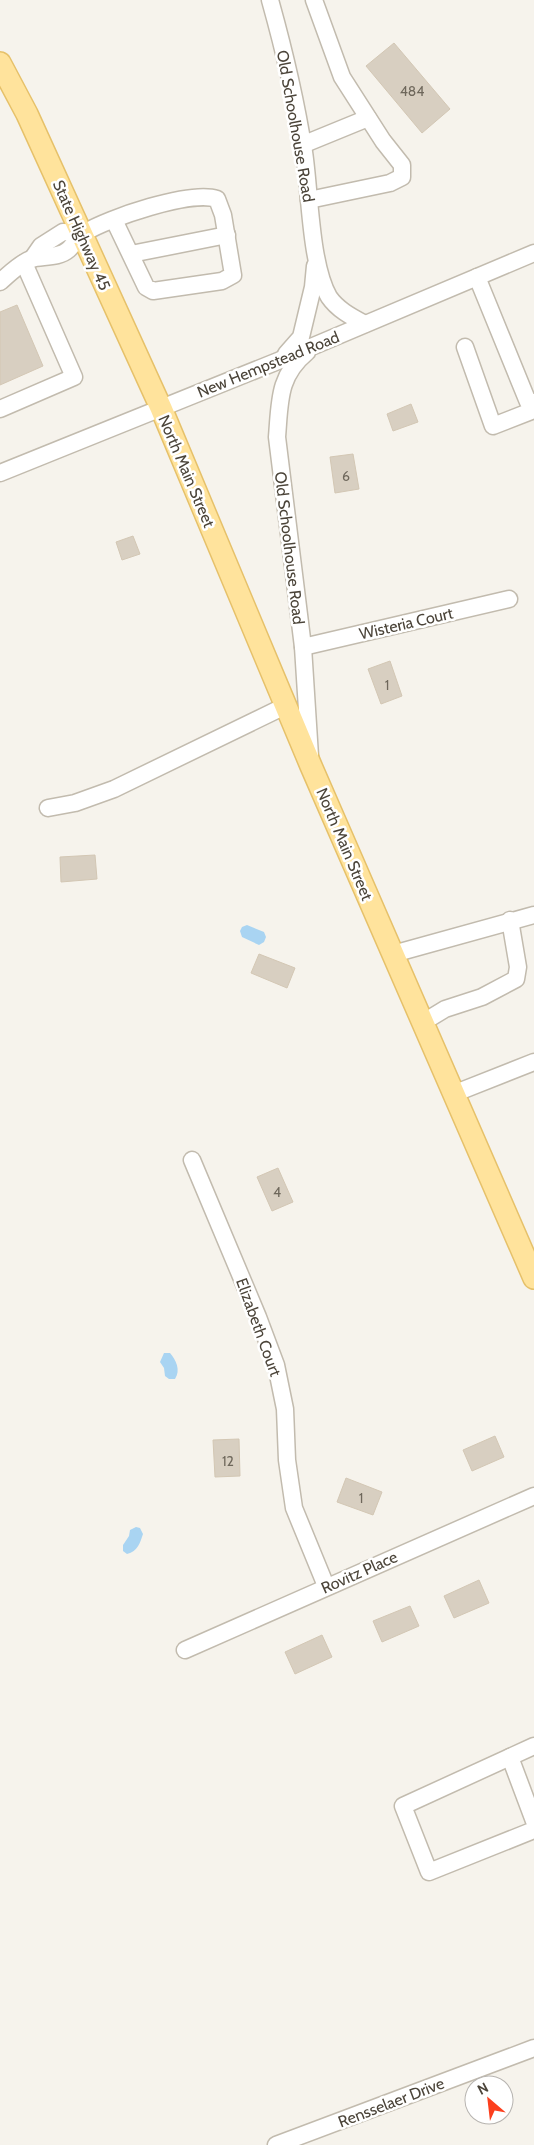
<svg xmlns="http://www.w3.org/2000/svg" width="534" height="2145" font-family="Cabin,sans-serif">
<style>
.water{fill:#a9d4f2}
.building{fill:#d8cfc1;stroke:#d3c7b4}
.lines{fill:none;stroke-linecap:round;stroke-linejoin:round}
.minor-casing{stroke:#c2bbae;stroke-width:19}
.major-casing{stroke:#e6c16a;stroke-width:24}
.minor{stroke:#fff;stroke-width:16}
.major{stroke:#ffe39c;stroke-width:21}
.labels{text-anchor:middle;stroke-width:5;stroke-linejoin:round;paint-order:stroke}
.number-label{font-size:14px;fill:#6e675b}
.street-label{font-size:16px;fill:#4b4439;stroke:#fff}
</style>
<rect width="100%" height="100%" fill="#f6f3ec"/>
<g class="water">
<polygon points="247,925 264,932 266,937 264,942 259,945 242,937 240,931 242,927"/>
<path d="M164,1353h6c6,7 11,17 5,26h-6l-4,-3 -1,-8 -4,-6z"/>
<path d="M136,1527l4,1 3,6c-3,9 -5,17 -16,20l-4,-3v-6l6,-9 1,-6z"/>
</g>
<g class="building">
<polygon points="394,43 450,109 422,133 366,66"/>
<polygon points="17,305 43,366 0,385 0,312"/>
<polygon points="411,404 418,422 393,431 387,414"/>
<polygon points="353,454 359,489 335,493 330,457"/>
<polygon points="133,536 140,554 122,560 116,542"/>
<polygon points="390,661 402,696 381,704 368,669"/>
<polygon points="95,855 97,879 61,882 60,857"/>
<polygon points="259,954 295,968 287,988 251,973"/>
<polygon points="278,1168 293,1202 272,1211 257,1177"/>
<polygon points="495,1436 504,1457 472,1471 463,1450"/>
<polygon points="239,1439 240,1476 215,1477 213,1440"/>
<polygon points="346,1478 382,1492 373,1515 337,1502"/>
<polygon points="479,1580 489,1603 454,1618 444,1596"/>
<polygon points="410,1606 419,1626 382,1642 373,1621"/>
<polygon points="322,1635 332,1657 295,1674 285,1652"/>
</g>
<g class="lines">
<defs>
<g id="minor">
<path d="M270,0c14,50 26,101 34,152 6,39 6,112 25,145 9,13 23,20 36,27"/>
<polyline points="302,145 368,118"/>
<polyline points="309,200 390,183 402,177 402,165 383,141 342,77 314,0"/>
<polyline points="131,254 227,235"/>
<polyline points="32,259 41,246 63,232 82,233"/>
<polyline points="477,277 528,402 534,402"/>
<path d="M0,282c9,-8 20,-19 31,-23 11,-3 28,-1 37,-9 6,-5 9,-13 16,-17 24,-15 107,-43 133,-34l6,16 10,60 -11,6 -69,10 -7,-4 -32,-67"/>
<polyline points="465,347 493,426 534,410"/>
<path d="M307,352c-29,24 -27,49 -30,85l26,210 7,109"/>
<polyline points="286,354 301,337 313,287 315,266"/>
<polyline points="0,409 74,377 24,263"/>
<polyline points="0,473 278,361 534,253"/>
<polyline points="303,647 509,599"/>
<polyline points="48,808 75,803 114,789 285,706"/>
<polyline points="393,954 534,915"/>
<polyline points="422,1023 445,1009 482,997 516,979 518,967 510,920"/>
<polyline points="453,1094 534,1062"/>
<polyline points="192,1160 258,1317 276,1365 285,1409 287,1460 294,1508 326,1586"/>
<polyline points="185,1650 534,1496"/>
<polyline points="534,1746 403,1806 429,1872 534,1830"/>
<polyline points="510,1757 534,1821"/>
<polyline points="276,2145 534,2048"/>
</g>
<polyline id="major" points="0,63 27,114 161,408 311,766 534,1278"/>
</defs>
<use href="#minor" class="minor-casing"/>
<use href="#major" class="major-casing"/>
<use href="#minor" class="minor"/>
<use href="#major" class="major"/>
</g>
<g class="labels">
<g class="number-label">
<text x="412" y="96">484</text>
<text x="346" y="481">6</text>
<text x="387" y="690">1</text>
<text x="277" y="1197">4</text>
<text x="228" y="1466">12</text>
<text x="361" y="1503">1</text>
</g>
<g class="street-label">
<text transform="translate(296 126) rotate(80)" y="6">Old Schoolhouse Road</text>
<text transform="translate(82 235) rotate(66)" y="6">State Highway 45</text>
<text transform="translate(268 364) rotate(-22)" y="6">New Hempstead Road</text>
<text transform="translate(187 471) rotate(67)" y="6">North Main Street</text>
<text transform="translate(290 548) rotate(83)" y="6">Old Schoolhouse Road</text>
<text transform="translate(406 623) rotate(-13)" y="6">Wisteria Court</text>
<text transform="translate(345 844) rotate(67)" y="6">North Main Street</text>
<text transform="translate(259 1327) rotate(70)" y="6">Elizabeth Court</text>
<text transform="translate(359 1572) rotate(-24)" y="6">Rovitz Place</text>
<text transform="translate(391 2102) rotate(-21)" y="6">Rensselaer Drive</text>
</g>
</g>
<g transform="translate(489 2100) rotate(332)"><circle r="24" fill="#ffffff" stroke="#b7b4b0"/>
<path d="M0-4L9 19L0 12L-9 19Z" fill="#fc3f1d"/>
<text y="-8" font-size="14" font-weight="bold" text-anchor="middle" fill="#4b4439">N</text>
</g>
</svg>
